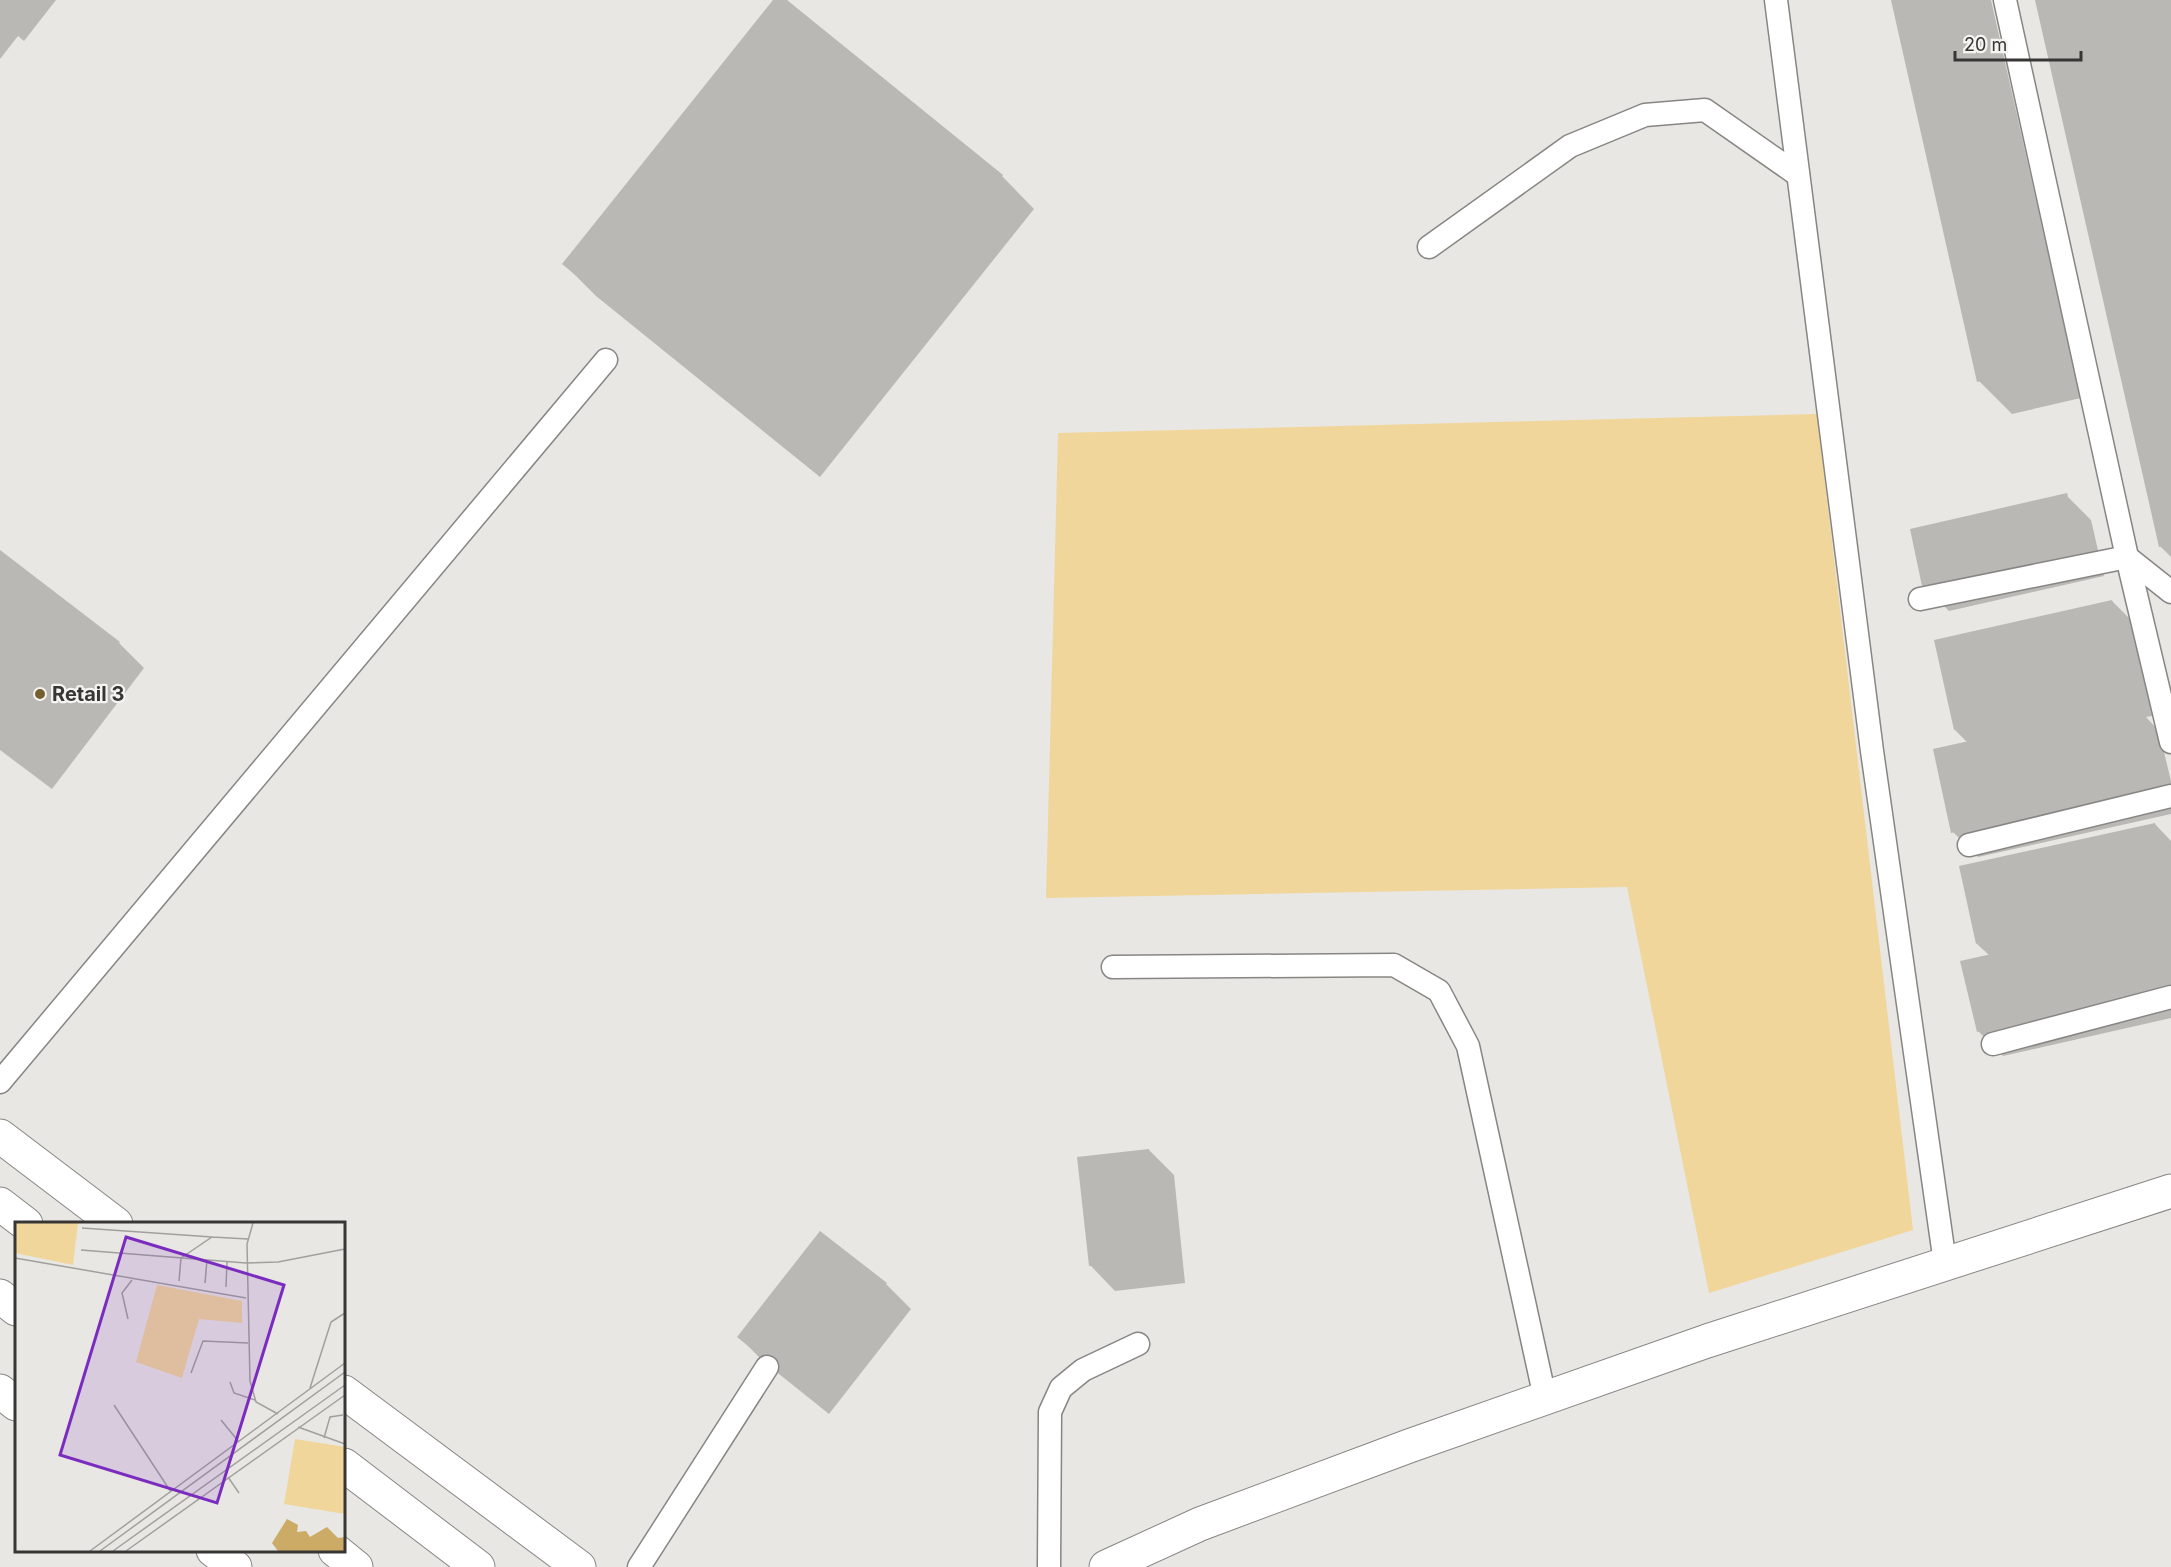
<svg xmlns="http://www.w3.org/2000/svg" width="2171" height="1567" font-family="Inter,sans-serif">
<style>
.green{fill:#f1d69b}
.shadow{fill:#0003}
.building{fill:#b9b8b4}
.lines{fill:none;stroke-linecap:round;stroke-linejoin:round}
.service-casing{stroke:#878683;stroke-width:25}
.minor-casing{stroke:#878683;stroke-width:35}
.primary-casing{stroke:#878683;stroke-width:35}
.trunk-casing{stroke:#878683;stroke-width:35}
.service{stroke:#fff;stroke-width:22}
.minor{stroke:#fff;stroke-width:33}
.primary{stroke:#fff;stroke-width:33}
.trunk{stroke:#fff;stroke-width:33}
.poi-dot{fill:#755f2f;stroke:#f5f4f0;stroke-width:2}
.labels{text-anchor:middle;stroke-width:4.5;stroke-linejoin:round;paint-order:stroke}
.poi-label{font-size:20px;font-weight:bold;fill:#373635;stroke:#f5f4f0;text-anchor:start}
.inset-road{fill:none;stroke:#a1a09d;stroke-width:1.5}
.view{fill:#7b2cbf;fill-opacity:0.15;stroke:#7b2cbf;stroke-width:3}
.inset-edge{fill:none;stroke:#373635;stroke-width:3}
</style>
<rect width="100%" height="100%" fill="#e8e7e3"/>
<polygon class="green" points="1817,414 1913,1230 1709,1293 1627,887 1046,898 1058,433"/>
<g class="shadow">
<polygon points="0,0 56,0 24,41 18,36 0,59"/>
<polygon points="775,0 785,0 1002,176 1034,209 820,477 596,296 564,264"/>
<polygon points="1893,0 1991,0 2081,398 2012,414 1979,381"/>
<polygon points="2036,0 2171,0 2171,557 2160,546"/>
<polygon points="2066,495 2091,520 2104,576 1949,611 1924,586 1912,530"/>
<polygon points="0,552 119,643 144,668 52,789 0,750"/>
<polygon points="2112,601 2137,626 2157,715 2146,717 2159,731 2171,781 2171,814 1978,857 1953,832 1968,743 1955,730"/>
<polygon points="2155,824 2171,841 2171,1018 2003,1056 1978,1031 1990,956 1977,944"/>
<polygon points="1149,1150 1174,1175 1185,1283 1115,1291 1090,1265"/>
<polygon points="886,1284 911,1309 829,1414 764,1362 739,1337"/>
</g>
<g class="building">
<polygon points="773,0 787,0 1003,175 786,446 562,264"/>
<polygon points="1891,0 1967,0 2049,365 1977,382"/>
<polygon points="2035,0 2109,0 2171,274 2171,544 2159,547"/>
<polygon points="2127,0 2171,0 2171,192 2170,192"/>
<polygon points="2067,493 2080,551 1922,586 1910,529"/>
<polygon points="0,550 120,642 26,766 0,745"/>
<polygon points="2112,600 2133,690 1954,730 1934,640"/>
<polygon points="2135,704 2154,787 1951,833 1933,749"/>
<polygon points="2155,823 2171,892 2171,900 1976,944 1959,866"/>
<polygon points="2171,914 2171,988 1977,1032 1960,961"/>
<polygon points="1149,1149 1161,1258 1089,1266 1077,1157"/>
<polygon points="820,1231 887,1283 803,1390 737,1337"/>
</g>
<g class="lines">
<defs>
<g id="service">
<polyline points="1776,0 1872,751 1945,1263"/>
<polyline points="2005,0 2127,557 2171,742"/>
<polyline points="1429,247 1570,146 1645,115 1705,110 1798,175"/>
<polyline points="2127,557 2171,592"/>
<polyline points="1920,599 2127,557"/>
<polyline points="1969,845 2171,796"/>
<polyline points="1113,967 1394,965 1439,991 1468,1046 1545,1398"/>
<polyline points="1993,1044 2171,997"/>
<polyline points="0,1082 606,360"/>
<polyline points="639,1567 767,1367"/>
<polyline points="1049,1567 1050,1412 1061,1388 1083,1370 1138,1344"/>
</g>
<polyline id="minor" points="1106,1567 1200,1524 1409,1446 1707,1341 2171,1191"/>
<g id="primary">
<polyline points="0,1136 116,1224"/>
<polyline points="0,1391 16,1404"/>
<polyline points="344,1392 579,1567"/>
<polyline points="213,1550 235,1567"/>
</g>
<g id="trunk">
<polyline points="0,1204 26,1224"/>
<polyline points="0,1296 16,1309"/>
<polyline points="344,1465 478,1567"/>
<polyline points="335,1550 356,1567"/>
</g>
</defs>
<use href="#service" class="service-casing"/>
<use href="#minor" class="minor-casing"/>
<use href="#primary" class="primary-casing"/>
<use href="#trunk" class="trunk-casing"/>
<use href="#service" class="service"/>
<use href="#minor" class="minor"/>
<use href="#primary" class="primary"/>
<use href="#trunk" class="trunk"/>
</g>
<circle class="poi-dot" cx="40" cy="694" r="6"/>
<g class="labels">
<g class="poi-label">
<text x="52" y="701">Retail 3</text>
</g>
</g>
<g transform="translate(15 1222)">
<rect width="330" height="330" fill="#e8e7e3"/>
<path d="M0,1h63l-5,42 -58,-12zM142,63l85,16v22l-43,-4 -17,59 -46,-16zM280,217l50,8v67l-61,-10z" fill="#f1d69b"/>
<path d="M272,297l11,6 -1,7 9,-1 4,6 17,-10 11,11 7,-1v14h-67l-6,-8z" fill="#cbab66"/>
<path class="inset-road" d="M238,1l-6,21 3,137 6,21 22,12M67,6l130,9M66,28l165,13 32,-1 67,-13M0,36l231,40M166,36l31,-21 36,2M164,59l2,-23M190,61l2,-23M211,65l1,-25M113,97l-6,-26 10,-13M176,151l12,-32 45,2M215,160l4,11 21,7M295,166l21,-66 14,-9M99,183l57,87M206,198l18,22M283,205l47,17M309,216l6,-21 13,-2M213,255l11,16M75,329l255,-188M85,329l245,-179M98,329l232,-166M111,329l219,-156"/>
<path class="view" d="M111,15l158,48 -67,218 -157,-48z"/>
<rect width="330" height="330" class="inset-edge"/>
</g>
<path d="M1955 51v9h126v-9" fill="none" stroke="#373635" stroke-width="3"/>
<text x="1964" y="51" font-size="18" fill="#373635" stroke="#f5f4f0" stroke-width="4.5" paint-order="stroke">20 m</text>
</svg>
